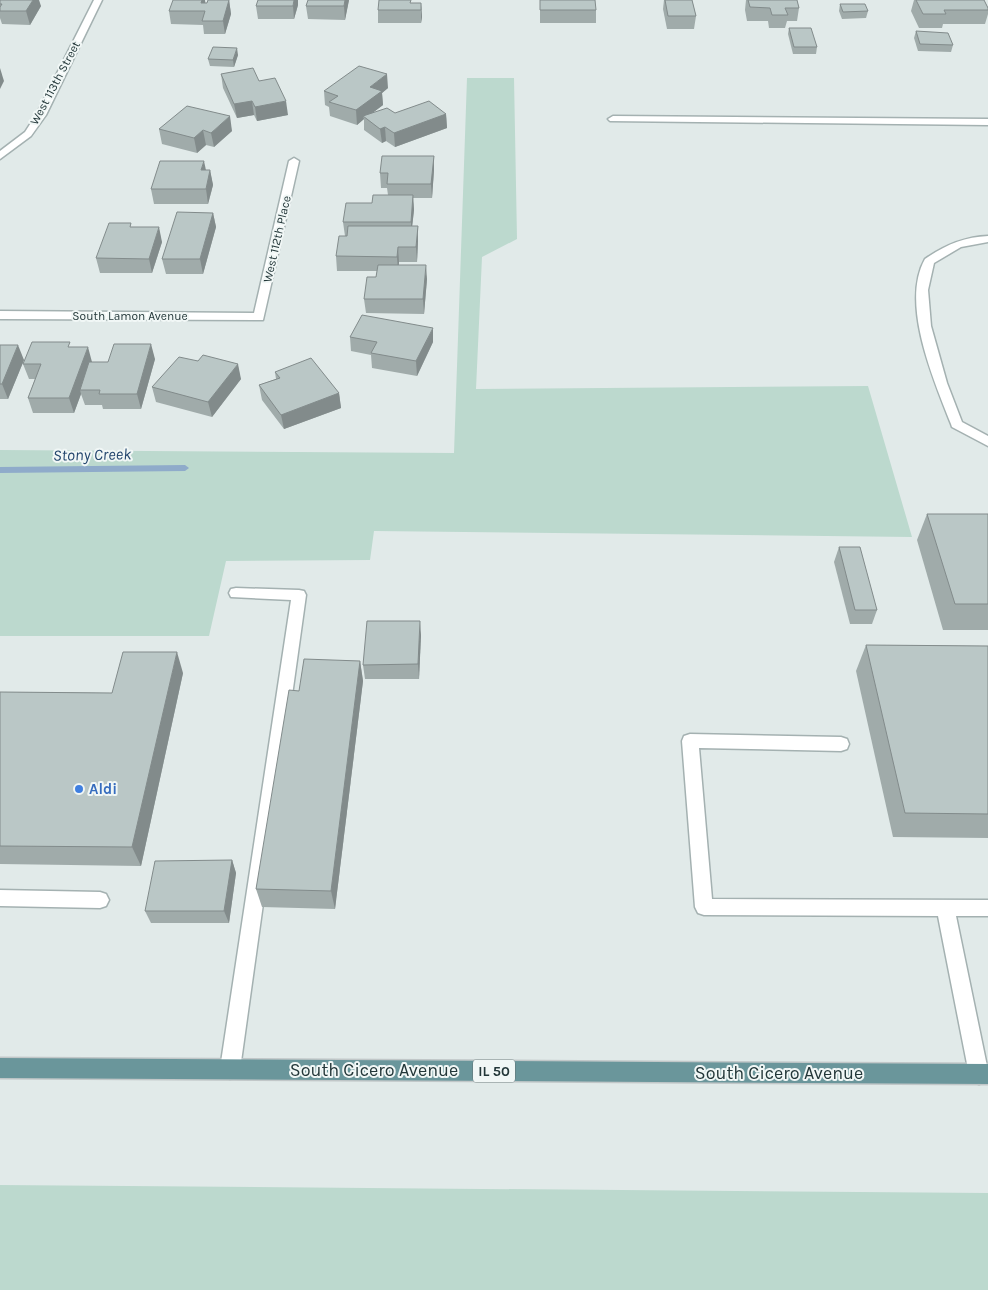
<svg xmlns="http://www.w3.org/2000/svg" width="988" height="1290" font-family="Karla,sans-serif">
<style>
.green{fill:#bcd9ce}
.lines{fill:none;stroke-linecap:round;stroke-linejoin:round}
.stream{fill:#8fabca;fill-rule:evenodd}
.minor-casing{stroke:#a4b1b1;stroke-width:3}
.major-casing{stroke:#c1c7c8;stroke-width:3}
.minor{fill:#fff;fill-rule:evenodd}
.major{fill:#6a969b;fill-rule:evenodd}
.wall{fill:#a0abaa}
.shaded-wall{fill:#828b8b}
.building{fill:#bac7c6;stroke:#828b8b}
.shop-dot{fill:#3f7fe0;stroke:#f1f7f6;stroke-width:2}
.labels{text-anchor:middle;stroke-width:4;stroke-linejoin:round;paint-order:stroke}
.far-street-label{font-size:12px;fill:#233739;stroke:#f1f7f6}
.shield{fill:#f1f7f6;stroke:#617172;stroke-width:1}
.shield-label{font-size:14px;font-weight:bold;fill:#233739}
.shop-label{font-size:15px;font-weight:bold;fill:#366cbe;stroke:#f1f7f6;text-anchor:start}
.water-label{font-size:16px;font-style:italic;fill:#24476e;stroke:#f1f7f6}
.near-street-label{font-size:18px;fill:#233739;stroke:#f1f7f6}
</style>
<rect width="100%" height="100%" fill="#e1eae9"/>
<g class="green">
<polygon points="467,78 514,78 517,239 482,257 476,389 868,386 912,537 374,531 370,560 226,561 209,636 0,636 0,450 454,453"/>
<polygon points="0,1185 988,1193 988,1290 0,1290"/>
</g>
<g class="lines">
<polygon class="stream" points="185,465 189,468 185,471 0,473 0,467"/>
<defs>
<g id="minor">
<polygon points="94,0 102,0 46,115 31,136 0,159 0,151 25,132 36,115"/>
<polygon points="613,116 988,119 988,125 610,121 608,119"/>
<polygon points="294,158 299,161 263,320 0,319 0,311 254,313 289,161"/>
<path d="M988,236v6l-27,5 -27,16 -6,27 3,36 16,57 15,39 26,14v10l-36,-19 -1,-3c-17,-43 -51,-121 -26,-165 20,-14 39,-22 63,-23z"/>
<polygon points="236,588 299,590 304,591 306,595 240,1069 237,1076 230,1079 223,1076 220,1069 291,600 231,597 229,593 231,589"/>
<polygon points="690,734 841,737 847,739 849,744 847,749 841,751 699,748 712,899 988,900 988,916 956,916 988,1071 986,1081 979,1084 972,1081 969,1074 938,916 704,915 698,913 695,907 682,741 684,736"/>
<polygon points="0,890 100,892 106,894 109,900 106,906 100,908 0,906"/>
</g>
<polygon id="major" points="0,1058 988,1064 988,1084 0,1078"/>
</defs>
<use href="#minor" class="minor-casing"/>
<use href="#major" class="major-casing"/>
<use href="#minor" class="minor"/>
<use href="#major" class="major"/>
</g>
<g class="wall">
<polygon points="0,0 41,6 30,25 2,24 0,18"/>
<polygon points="229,0 231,14 225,34 204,34 203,25 171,24 169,11"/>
<polygon points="349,0 345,20 308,19 306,6"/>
<polygon points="540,0 596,10 596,23 540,23"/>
<polygon points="664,0 692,0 696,16 694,29 667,29 663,9"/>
<polygon points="746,0 797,0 799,8 797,21 787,21 785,28 769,28 768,21 747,21 745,10"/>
<polygon points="914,0 984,0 988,8 988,14 985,24 943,24 942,28 919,28 911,11"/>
<polygon points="412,3 421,3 422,17 421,23 378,23 378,10"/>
<polygon points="840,4 868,11 866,18 842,19 839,11"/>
<polygon points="298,5 294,19 258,19 256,6"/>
<polygon points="789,28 817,47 816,54 793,54 788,34"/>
<polygon points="916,31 953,45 951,52 918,51 914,38"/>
<polygon points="238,55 234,67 210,66 208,59"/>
<polygon points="221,74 259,81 288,115 257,121 254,115 237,118 223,88"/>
<polygon points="388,88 382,93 383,105 372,113 446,114 447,128 395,147 386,141 382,143 364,130 364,119 357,125 330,116 329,107 325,105 324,91"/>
<polygon points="159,129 232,131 214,147 206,145 197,153 162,144"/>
<polygon points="434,156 434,170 432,198 413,198 414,210 412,226 418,226 418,241 417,262 399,262 399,265 427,279 424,314 366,313 364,299 376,277 377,271 337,271 336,256 345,236 343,222 372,203 388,195 387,188 381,188 380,173"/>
<polygon points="206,170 210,170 213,185 208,204 154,204 151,189"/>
<polygon points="213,213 216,227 203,274 166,274 162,259"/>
<polygon points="132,227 162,242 152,273 100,273 96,258"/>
<polygon points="350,337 433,342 417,376 372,368 371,355 351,351"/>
<polygon points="0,345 24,360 8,399 0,399"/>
<polygon points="71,347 92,362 108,362 155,359 141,409 103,409 102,405 85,405 81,394 74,413 33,413 28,398 35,379 29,379 23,364"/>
<polygon points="198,361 241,379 212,417 156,402 152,387"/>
<polygon points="275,372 339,393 341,408 284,429 262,400 259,385 276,379"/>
<polygon points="927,514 988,514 988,630 943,630 917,540"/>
<polygon points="839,547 877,610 872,624 850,624 834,562"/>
<polygon points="421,635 419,679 365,679 363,665"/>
<polygon points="866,645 988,646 988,838 893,837 856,671"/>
<polygon points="360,661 363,681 335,909 262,907 256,889 299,691"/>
<polygon points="183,673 141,866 0,864 0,692 112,693"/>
<polygon points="232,860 236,873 229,923 151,923 145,911"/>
</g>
<g class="shaded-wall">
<polygon points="33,0 39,0 41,6 30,25 26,11"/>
<polygon points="202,0 205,0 206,8 201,3"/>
<polygon points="229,0 231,14 225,34 223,21"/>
<polygon points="294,0 298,0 298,5 294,19 293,6"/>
<polygon points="345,0 349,0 345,20 344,6"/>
<polygon points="421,3 422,17 421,23"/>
<polygon points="237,48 238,55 234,67 233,60"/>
<polygon points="0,68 4,81 0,89"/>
<polygon points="387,74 388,88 382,93 383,105 366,118 363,116 364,119 357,125 356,110 370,87"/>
<polygon points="252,101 254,115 237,118 234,104"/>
<polygon points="286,101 288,115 257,121 255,107"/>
<polygon points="446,114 447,128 395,147 394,133"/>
<polygon points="230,116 232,131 214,147 211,133"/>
<polygon points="385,127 386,141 382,143 380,129"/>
<polygon points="203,130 206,145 197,153 194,138"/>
<polygon points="434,156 434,170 432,198 431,184"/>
<polygon points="204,161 207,175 201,170"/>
<polygon points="210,170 213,185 208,204 206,189"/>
<polygon points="413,195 414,210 411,237 411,222"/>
<polygon points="213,213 216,227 203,274 200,259"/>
<polygon points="418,226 418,241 417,262 416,247"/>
<polygon points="159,227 162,242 152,273 149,259"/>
<polygon points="398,247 399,262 398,271 397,257"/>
<polygon points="426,265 427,279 424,314 423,299"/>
<polygon points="433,328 433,342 417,376 416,361"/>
<polygon points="151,344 155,359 141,409 137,394"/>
<polygon points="18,345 24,360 8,399 2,384"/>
<polygon points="88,347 92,362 80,390 81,394 74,413 69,398"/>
<polygon points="238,364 241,379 212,417 208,402"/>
<polygon points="339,393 341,408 284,429 281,415"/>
<polygon points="420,621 421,635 419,679 418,664"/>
<polygon points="177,652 183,673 141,866 132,847"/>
<polygon points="360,661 363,681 335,909 331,891"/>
<polygon points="232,860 236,873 229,923 224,911"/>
</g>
<g class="building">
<polygon points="0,0 33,0 26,11 0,11 0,7 2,4 0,4"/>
<polygon points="173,0 202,0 201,3 207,3 208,0 229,0 223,21 202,21 205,11 169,11"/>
<polygon points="258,0 294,0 293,6 256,6"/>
<polygon points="308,0 345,0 344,6 306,6"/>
<polygon points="379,0 411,0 410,3 421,3 421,10 378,10"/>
<polygon points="540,0 595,0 596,10 540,10"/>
<polygon points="665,0 692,0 696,16 668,16"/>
<polygon points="748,0 797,0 799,8 785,8 788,15 772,15 770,8 750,7"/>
<polygon points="916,0 984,0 988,8 988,10 944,10 946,14 923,14"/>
<polygon points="840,4 865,4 868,11 843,12"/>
<polygon points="789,28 811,28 817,47 794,47"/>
<polygon points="916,31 948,33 953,45 920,44"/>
<polygon points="213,47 237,48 233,60 208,59"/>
<polygon points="359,66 387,74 370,87 382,91 356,110 329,102 338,96 324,91"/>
<polygon points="253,68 259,81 275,78 286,101 255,107 252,101 234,104 221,74"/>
<polygon points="429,101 446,114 394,133 385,127 380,129 363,116 387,108 395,113"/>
<polygon points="187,106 230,116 211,133 203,130 194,138 159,129"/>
<polygon points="382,156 434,156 431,184 387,184 388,173 380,173"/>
<polygon points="160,161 204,161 201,170 210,170 206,189 151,189"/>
<polygon points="373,195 413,195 411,222 343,222 346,203 372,203"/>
<polygon points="177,212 213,213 200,259 162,259"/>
<polygon points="109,223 131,223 130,227 159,227 149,259 96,258"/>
<polygon points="348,226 418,226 416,247 398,247 397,257 336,256 339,236 347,236"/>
<polygon points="378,265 426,265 423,299 364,299 367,277 376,277"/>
<polygon points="362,315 433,328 416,361 371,353 377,342 350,337"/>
<polygon points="32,342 70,342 68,347 88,347 69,398 28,398 41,364 23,364"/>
<polygon points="114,344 151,344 137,394 99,394 100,390 80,390 89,362 108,362"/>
<polygon points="0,345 18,345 2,384 0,384"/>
<polygon points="203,355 238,364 208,402 152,387 179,357 198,361"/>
<polygon points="311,358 339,393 281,415 259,385 280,378 275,372"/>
<polygon points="927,514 988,514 988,604 955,604"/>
<polygon points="839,547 860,547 877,610 855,610"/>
<polygon points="367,621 420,621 418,664 363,665"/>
<polygon points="866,645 988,646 988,814 905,813"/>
<polygon points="123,652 177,652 132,847 0,846 0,692 112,693"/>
<polygon points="304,659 360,661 331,891 256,889 289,690 299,691"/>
<polygon points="232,860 224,911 145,911 155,861"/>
</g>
<circle class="shop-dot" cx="79" cy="789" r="5"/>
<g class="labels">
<g class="far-street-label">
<text transform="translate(55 83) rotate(-62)" y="4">West 113th Street</text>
<text transform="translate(277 239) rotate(-77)" y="4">West 112th Place</text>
<text x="130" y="320">South Lamon Avenue</text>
</g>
<rect class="shield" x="473" y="1059.5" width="42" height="23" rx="4"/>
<g class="shield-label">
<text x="494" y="1076">IL 50</text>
</g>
<g class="shop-label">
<text x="89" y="794">Aldi</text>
</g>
<g class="water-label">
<text transform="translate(92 454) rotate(-1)" y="6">Stony Creek</text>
</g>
<g class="near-street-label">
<text x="374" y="1076">South Cicero Avenue</text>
<text x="779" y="1079">South Cicero Avenue</text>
</g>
</g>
</svg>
